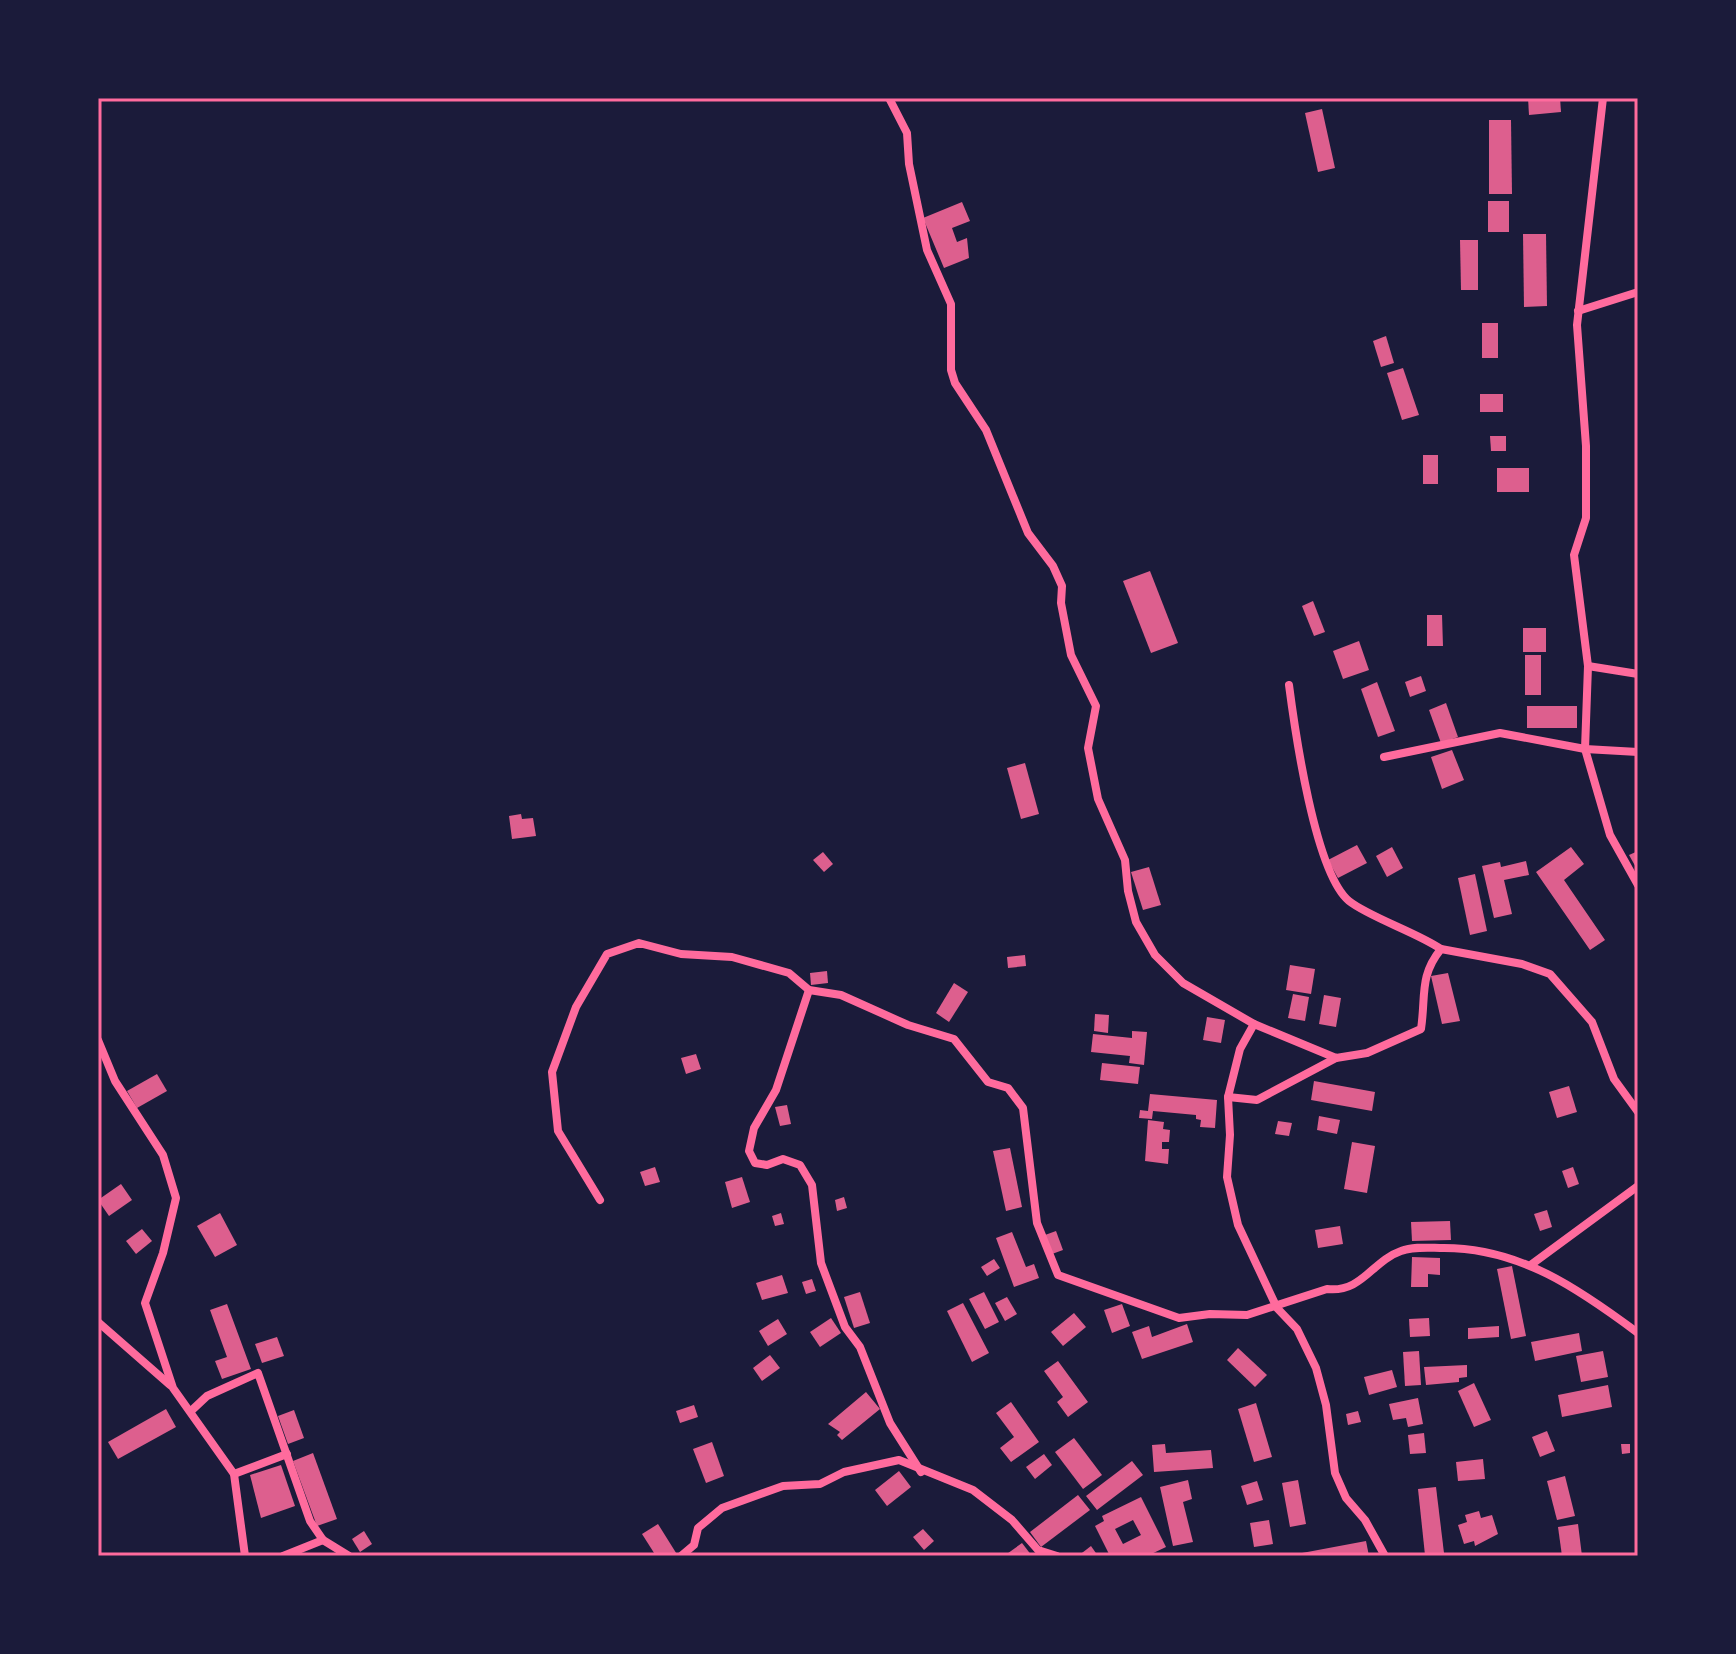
<svg xmlns="http://www.w3.org/2000/svg" width="1736" height="1654" font-family="Jost,sans-serif">
<style>
.building{fill:#dd5f8e;fill-rule:evenodd}
.lines{fill:none;stroke-linecap:round;stroke-linejoin:round}
.minor{stroke:#ff6b9d;stroke-width:8}
.neatline{fill:none;stroke:#ff6b9d;stroke-width:3}
</style>
<rect width="100%" height="100%" fill="#1b1b3a"/>
<g class="building">
<polygon points="1528,98 1560,98 1561,112 1529,115"/>
<polygon points="1322,109 1335,168 1318,172 1305,113"/>
<polygon points="1489,120 1511,120 1512,194 1489,194"/>
<rect x="1488" y="201" width="21" height="31"/>
<polygon points="962,202 970,221 952,228 957,242 967,238 969,258 944,268 923,218"/>
<polygon points="1523,234 1546,234 1547,306 1524,307"/>
<polygon points="1460,240 1478,240 1478,290 1461,290"/>
<rect x="1482" y="323" width="16" height="35"/>
<polygon points="1386,336 1394,363 1381,367 1373,341"/>
<polygon points="1403,368 1419,415 1402,420 1387,373"/>
<rect x="1480" y="394" width="23" height="18"/>
<polygon points="1490,436 1506,436 1506,451 1491,451"/>
<rect x="1423" y="455" width="15" height="29"/>
<rect x="1497" y="468" width="32" height="24"/>
<polygon points="1150,571 1178,643 1151,653 1123,581"/>
<polygon points="1313,601 1325,632 1314,636 1302,606"/>
<polygon points="1427,615 1442,615 1443,646 1427,646"/>
<rect x="1523" y="628" width="23" height="24"/>
<polygon points="1359,641 1369,670 1343,679 1333,651"/>
<rect x="1525" y="655" width="16" height="40"/>
<polygon points="1421,676 1426,691 1410,697 1405,682"/>
<polygon points="1377,682 1395,731 1378,737 1361,689"/>
<polygon points="1446,703 1458,737 1441,743 1429,710"/>
<rect x="1527" y="706" width="50" height="22"/>
<polygon points="1452,750 1464,780 1442,789 1431,757"/>
<polygon points="1025,763 1039,814 1021,819 1007,768"/>
<polygon points="521,814 522,819 533,818 536,836 512,839 509,816"/>
<polygon points="1357,845 1367,863 1338,878 1328,860"/>
<polygon points="1392,847 1403,868 1387,877 1376,856"/>
<polygon points="1571,847 1584,864 1564,880 1605,940 1590,950 1536,872"/>
<polygon points="1638,851 1638,871 1629,855"/>
<polygon points="823,852 833,864 824,872 813,860"/>
<polygon points="1526,861 1529,875 1504,880 1512,914 1494,918 1482,866 1500,862 1501,867"/>
<polygon points="1149,867 1161,905 1143,910 1131,872"/>
<polygon points="1475,874 1487,931 1470,935 1458,878"/>
<polygon points="1025,955 1026,966 1008,968 1007,957"/>
<polygon points="1290,965 1315,969 1311,994 1286,990"/>
<polygon points="827,971 828,983 811,985 810,973"/>
<polygon points="1448,973 1460,1021 1442,1024 1431,976"/>
<polygon points="954,983 968,992 949,1022 936,1013"/>
<polygon points="1293,994 1309,997 1305,1021 1288,1018"/>
<polygon points="1324,995 1341,998 1336,1027 1319,1024"/>
<polygon points="1095,1014 1109,1015 1108,1033 1094,1031"/>
<polygon points="1207,1017 1225,1020 1221,1043 1203,1040"/>
<polygon points="1132,1031 1147,1032 1144,1065 1129,1063 1130,1056 1091,1052 1093,1034 1132,1038"/>
<polygon points="696,1054 701,1069 686,1074 681,1058"/>
<polygon points="1102,1063 1140,1067 1138,1084 1100,1080"/>
<polygon points="157,1074 167,1091 137,1108 127,1091"/>
<polygon points="1314,1081 1375,1092 1372,1111 1311,1100"/>
<polygon points="1569,1086 1577,1112 1557,1118 1549,1092"/>
<polygon points="1150,1094 1217,1100 1215,1128 1200,1127 1201,1120 1196,1119 1196,1115 1153,1111 1152,1119 1139,1118 1140,1110 1148,1111"/>
<polygon points="787,1105 791,1124 780,1126 775,1107"/>
<polygon points="1319,1116 1340,1120 1337,1134 1317,1130"/>
<polygon points="1148,1120 1164,1122 1163,1129 1170,1130 1169,1142 1162,1142 1162,1149 1169,1149 1168,1164 1145,1161"/>
<polygon points="1278,1121 1292,1123 1289,1136 1275,1134"/>
<polygon points="1352,1142 1375,1146 1367,1193 1344,1189"/>
<polygon points="1010,1148 1022,1207 1006,1211 993,1151"/>
<polygon points="655,1167 660,1182 645,1186 640,1172"/>
<polygon points="1573,1167 1579,1184 1568,1188 1562,1171"/>
<polygon points="742,1177 750,1202 732,1208 725,1182"/>
<polygon points="121,1184 132,1200 109,1216 98,1200"/>
<polygon points="844,1197 847,1208 837,1211 835,1200"/>
<polygon points="1547,1210 1552,1227 1540,1231 1534,1214"/>
<polygon points="220,1213 237,1245 215,1257 197,1226"/>
<polygon points="781,1213 784,1224 775,1226 772,1216"/>
<polygon points="1450,1221 1451,1240 1412,1241 1411,1222"/>
<polygon points="1340,1226 1343,1244 1318,1248 1315,1230"/>
<polygon points="142,1229 152,1241 136,1254 126,1241"/>
<polygon points="1056,1231 1063,1250 1052,1254 1045,1235"/>
<polygon points="1012,1232 1026,1267 1034,1264 1039,1278 1014,1287 996,1238"/>
<polygon points="1412,1257 1440,1258 1440,1275 1428,1274 1428,1287 1411,1287"/>
<polygon points="994,1259 1000,1268 987,1276 981,1267"/>
<polygon points="1512,1266 1526,1336 1511,1339 1497,1269"/>
<polygon points="782,1275 788,1293 762,1300 756,1283"/>
<polygon points="812,1279 816,1291 806,1294 802,1282"/>
<polygon points="860,1292 870,1323 854,1328 844,1297"/>
<polygon points="984,1292 999,1322 985,1329 969,1299"/>
<polygon points="1007,1297 1017,1314 1005,1321 995,1303"/>
<polygon points="963,1303 989,1353 972,1362 947,1311"/>
<polygon points="227,1304 251,1369 222,1379 215,1361 227,1357 210,1310"/>
<polygon points="1122,1304 1130,1326 1112,1333 1104,1310"/>
<polygon points="1074,1313 1086,1327 1063,1346 1051,1332"/>
<polygon points="831,1318 841,1333 820,1347 810,1332"/>
<polygon points="1429,1318 1430,1336 1410,1337 1409,1319"/>
<polygon points="778,1319 787,1334 768,1346 759,1331"/>
<polygon points="1187,1324 1193,1342 1142,1359 1132,1332 1149,1326 1152,1337"/>
<polygon points="1499,1326 1499,1337 1468,1339 1468,1328"/>
<polygon points="1579,1333 1582,1351 1535,1361 1531,1342"/>
<polygon points="277,1337 284,1356 262,1363 255,1344"/>
<polygon points="1238,1348 1267,1375 1255,1387 1227,1360"/>
<polygon points="1419,1351 1421,1385 1405,1386 1403,1352"/>
<polygon points="1603,1351 1608,1377 1581,1382 1576,1356"/>
<polygon points="770,1355 780,1368 762,1381 753,1368"/>
<polygon points="1058,1361 1088,1402 1068,1417 1057,1402 1063,1397 1044,1371"/>
<polygon points="1467,1365 1467,1377 1459,1378 1459,1382 1426,1385 1424,1367"/>
<polygon points="1392,1370 1397,1387 1369,1395 1364,1377"/>
<polygon points="1474,1383 1491,1420 1474,1427 1458,1391"/>
<polygon points="1608,1385 1612,1407 1562,1417 1558,1395"/>
<polygon points="866,1392 880,1409 842,1440 837,1435 840,1432 828,1424"/>
<polygon points="1418,1398 1423,1424 1408,1427 1406,1418 1393,1420 1389,1404"/>
<polygon points="1011,1402 1039,1442 1011,1462 1000,1448 1014,1437 996,1413"/>
<polygon points="1256,1403 1272,1457 1254,1462 1238,1409"/>
<polygon points="694,1405 698,1417 680,1423 676,1411"/>
<polygon points="166,1409 176,1427 118,1459 108,1442"/>
<polygon points="294,1410 304,1438 288,1444 278,1416"/>
<polygon points="1358,1411 1361,1422 1348,1425 1346,1414"/>
<polygon points="1547,1431 1555,1451 1540,1457 1532,1437"/>
<polygon points="1424,1433 1426,1453 1410,1454 1408,1435"/>
<polygon points="1074,1438 1102,1475 1083,1489 1055,1452"/>
<polygon points="712,1442 724,1476 706,1483 693,1449"/>
<polygon points="1165,1444 1166,1453 1211,1450 1213,1468 1154,1472 1152,1445"/>
<polygon points="1621,1444 1630,1444 1630,1453 1622,1454"/>
<polygon points="313,1453 337,1519 317,1526 293,1461"/>
<polygon points="1044,1454 1052,1465 1035,1479 1026,1467"/>
<polygon points="1483,1459 1485,1479 1458,1481 1456,1462"/>
<polygon points="1132,1461 1143,1475 1097,1510 1086,1496"/>
<polygon points="281,1465 295,1506 261,1518 250,1475"/>
<polygon points="899,1471 911,1487 887,1506 875,1490"/>
<polygon points="1565,1476 1575,1516 1557,1520 1547,1481"/>
<polygon points="1188,1480 1192,1499 1183,1502 1193,1542 1173,1546 1160,1487"/>
<polygon points="1298,1480 1306,1524 1290,1527 1282,1483"/>
<polygon points="1257,1481 1263,1500 1247,1505 1241,1486"/>
<polygon points="1436,1487 1444,1553 1425,1555 1418,1489"/>
<polygon points="1078,1495 1090,1510 1041,1547 1030,1532"/>
<path d="M1141,1497l25,50 -19,9h-37l-15,-30 9,-5 -2,-5zM1133,1520l8,15 -18,9 -8,-15z"/>
<polygon points="1479,1511 1481,1518 1492,1515 1498,1534 1475,1546 1474,1541 1464,1544 1458,1525 1467,1522 1465,1515"/>
<polygon points="1269,1520 1273,1544 1254,1547 1250,1523"/>
<polygon points="658,1524 678,1556 656,1556 642,1534"/>
<polygon points="1578,1524 1582,1556 1562,1556 1558,1527"/>
<polygon points="923,1529 934,1541 924,1550 913,1537"/>
<polygon points="364,1531 372,1544 360,1552 352,1539"/>
<polygon points="1366,1541 1369,1556 1303,1556 1302,1553"/>
<polygon points="1022,1543 1032,1556 1004,1556"/>
<polygon points="1091,1546 1098,1556 1078,1556"/>
</g>
<g class="lines">
<g class="minor">
<path d="M889,98l18,35 2,31 18,86 24,54v66l4,13 31,47 42,103 25,33 9,20 -1,17 10,52 25,51 -8,42 10,51 27,61 3,31 8,31 19,33 28,28 71,41 82,34 31,-5 54,-24c5,-33 -2,-53 20,-80l81,15 28,10 42,48 22,57 24,33"/>
<polyline points="1603,98 1577,325 1586,446 1586,518 1574,555 1588,666 1585,749 1610,835 1638,885"/>
<polyline points="1578,311 1638,292"/>
<polyline points="1588,666 1638,674"/>
<path d="M1289,685c6,46 26,188 60,216 20,16 67,31 92,48"/>
<polyline points="1384,757 1500,733 1585,749 1638,752"/>
<polyline points="809,990 776,1090 754,1128 749,1151 755,1163 767,1165 783,1159 800,1165 812,1185 821,1263 845,1327 860,1347 890,1423 921,1472"/>
<polyline points="1254,1024 1240,1049 1228,1097 1230,1135 1227,1177 1238,1225 1277,1308 1297,1329 1316,1368 1326,1405 1335,1473 1346,1498 1365,1520 1385,1556"/>
<polyline points="98,1040 115,1081 163,1155 176,1198 163,1253 145,1303 173,1388 234,1474 245,1556"/>
<polyline points="1228,1097 1257,1100 1336,1058"/>
<path d="M600,1200l-42,-69 -6,-59 24,-65 31,-53 32,-11 42,11 51,3 57,16 20,17 32,5 67,30 46,14 34,43 20,6 15,20 14,115 21,52 121,43 31,-4 37,1 80,-26c35,4 45,-28 74,-38 13,-5 29,-3 43,-3 76,0 135,41 194,85"/>
<polyline points="1532,1264 1638,1186"/>
<polyline points="98,1322 170,1385"/>
<polyline points="191,1411 207,1396 258,1373 310,1521 323,1540 349,1556"/>
<polyline points="234,1474 287,1454"/>
<polyline points="283,1556 323,1540"/>
<polyline points="681,1556 694,1545 698,1528 722,1508 783,1486 820,1484 844,1472 899,1460 973,1490 1012,1520 1038,1550 1057,1556"/>
</g>
</g>
<rect width="1736" height="1654" fill="none" stroke="#1b1b3a" stroke-width="200"/>
<rect x="100" y="100" width="1536" height="1454" class="neatline"/>
</svg>
